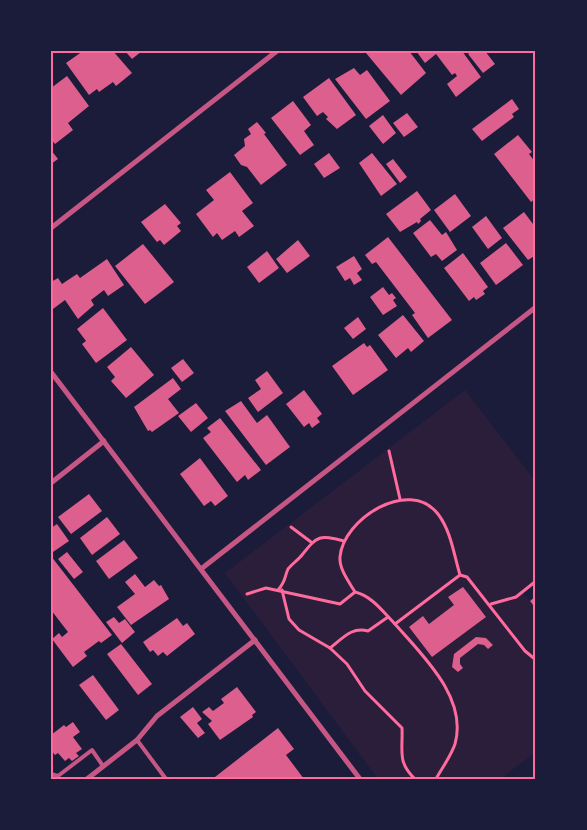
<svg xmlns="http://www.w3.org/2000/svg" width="587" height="830" font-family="'Roboto Condensed',sans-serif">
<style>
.green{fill:#2a1e3b}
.building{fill:#dd5f8e}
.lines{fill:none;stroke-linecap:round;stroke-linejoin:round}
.path{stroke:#ff6b9d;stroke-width:3}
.service{stroke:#c65784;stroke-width:4}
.minor{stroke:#c65784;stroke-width:5}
.neatline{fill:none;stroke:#ff6b9d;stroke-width:2}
</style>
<rect width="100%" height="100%" fill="#1b1b3a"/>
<polygon class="green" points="465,390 536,482 536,579 521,590 536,610 536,752 500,779 378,779 225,573"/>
<g class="building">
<polygon points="83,51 113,51 132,73 116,86 113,82 99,92 97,89 89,95 66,63"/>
<polygon points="125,51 142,51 132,59"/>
<polygon points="369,51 409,51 426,73 401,95 366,53"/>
<polygon points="416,51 462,51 481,77 456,97 447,84 457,76 455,73 452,75 436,54 425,63"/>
<polygon points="471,51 485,51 495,64 483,73 468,54"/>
<polygon points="354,68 360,75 367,70 390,101 366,119 335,79"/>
<polygon points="67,76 89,106 68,123 73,130 55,144 51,139 51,88"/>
<polygon points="329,78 356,115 337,129 326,119 328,117 323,112 317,116 303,97"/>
<polygon points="512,99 519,109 512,114 514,117 482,141 472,129"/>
<polygon points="293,101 311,125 304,131 314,145 300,155 271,118"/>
<polygon points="407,113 418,127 404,137 393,123"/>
<polygon points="383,115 396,133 383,144 369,126"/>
<polygon points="257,122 266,133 264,134 287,165 261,185 247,167 241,165 234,155 245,146 244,139 251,134 248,129"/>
<polygon points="518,135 532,152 529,154 536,163 536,198 531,202 494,154"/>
<polygon points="51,150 58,159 51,164"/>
<polygon points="329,153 340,168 324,178 314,164"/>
<polygon points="372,153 397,184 381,196 359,163"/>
<polygon points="393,159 407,177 400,183 386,164"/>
<polygon points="230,172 253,203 242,211 254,226 239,237 235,231 222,240 217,233 213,237 196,214 214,200 206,190"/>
<polygon points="417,191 431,210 420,219 421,221 418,224 417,222 400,232 386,214"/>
<polygon points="455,194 471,216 450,232 434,210"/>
<polygon points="165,204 181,223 177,226 181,231 164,245 160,240 157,242 141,222"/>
<polygon points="524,212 536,228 536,255 528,260 503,228"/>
<polygon points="486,216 502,238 488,249 472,227"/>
<polygon points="430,220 442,235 446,232 457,250 442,261 436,254 431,257 413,233"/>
<polygon points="388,237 452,320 428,338 412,315 415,313 376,262 372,264 365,255"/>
<polygon points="298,240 310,256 287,273 276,259"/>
<polygon points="506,243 523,265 496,285 480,263"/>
<polygon points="143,244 174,282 145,304 115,266"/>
<polygon points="267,251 279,268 259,283 247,267"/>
<polygon points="463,253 488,287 483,291 485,294 476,300 474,297 469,301 444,268"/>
<polygon points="354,256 362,269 357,273 362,280 354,285 350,278 345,281 336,267"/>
<polygon points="107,259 124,285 108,296 104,290 91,300 94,305 78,319 65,300 53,309 51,282 58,278 62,284 77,274 80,278"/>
<polygon points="383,287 389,295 392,293 396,298 393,300 397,306 383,315 370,297"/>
<polygon points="103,308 127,340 96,363 82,344 86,341 77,329"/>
<polygon points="403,315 424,341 411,352 408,348 396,358 378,335"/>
<polygon points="358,317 366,329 353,339 344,328"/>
<polygon points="364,343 367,347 370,345 388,370 353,395 332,366"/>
<polygon points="131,347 154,375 126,398 111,381 115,377 107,367"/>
<polygon points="183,359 194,373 182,382 171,368"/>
<polygon points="267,371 283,393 258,412 248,398 261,389 255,380"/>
<polygon points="173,378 181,389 168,399 179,413 152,432 150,430 148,431 134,407"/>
<polygon points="304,390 322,414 317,418 320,422 312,428 309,423 304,427 286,404"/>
<polygon points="241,401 257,423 267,415 290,447 266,465 225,411"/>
<polygon points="196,403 208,418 191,432 178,416"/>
<polygon points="220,418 261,470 248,480 245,475 237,482 203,438 211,432 207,428"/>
<polygon points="200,458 228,496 215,506 211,501 204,506 180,474"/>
<polygon points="89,494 102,511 71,534 58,517"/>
<polygon points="107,517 120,534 92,555 80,538"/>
<polygon points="57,524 69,541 53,552 51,528"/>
<polygon points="124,540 138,558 109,579 96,561"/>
<polygon points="67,552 83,572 74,579 58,559"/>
<polygon points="51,556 112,635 101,643 99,641 84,652 87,656 73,667 52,639 59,633 62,637 68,632 51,610"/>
<polygon points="135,574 145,587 154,580 159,586 161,585 169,599 131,625 117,607 135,594 125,582"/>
<polygon points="463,587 486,617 432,657 409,627 423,616 429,624 454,605 448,597"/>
<polygon points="536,596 536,609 530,601"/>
<polygon points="114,617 119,623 125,619 135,632 122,643 106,622"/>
<polygon points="177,618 183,626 187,623 195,634 167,656 163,652 158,656 153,650 150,652 143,642"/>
<polygon points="476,637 486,638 493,645 488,649 484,645 478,644 460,658 460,664 463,668 458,672 452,667 454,654"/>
<polygon points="121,644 152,684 138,695 107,654"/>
<polygon points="93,675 119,710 106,720 79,685"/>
<polygon points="237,687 256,712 252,715 253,717 220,740 208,724 212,721 202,712 209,707 213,711 224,703 221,699"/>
<polygon points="193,707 202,719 197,723 205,733 198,738 180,717"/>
<polygon points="73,722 80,732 73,737 82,749 76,753 79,756 72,761 69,758 65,761 58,753 55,755 51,750 51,735 64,725 66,727"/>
<polygon points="278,728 294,749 286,755 304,779 216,779 215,777"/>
</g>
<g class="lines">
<g class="path">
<polyline points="389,451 400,499"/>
<polyline points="291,527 311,542"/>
<polyline points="460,575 467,577 525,651 536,660"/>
<path d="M278,590c8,-9 6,-12 10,-21 4,-5 10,-9 14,-14 16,-20 17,-20 42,-14"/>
<path d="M282,590l7,29 10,11 31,18 17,16 18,27 37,37c1,23 -5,34 13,51"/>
<path d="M247,594l19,-6 74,16 15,-12c-6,-10 -16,-23 -15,-35 3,-38 69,-80 98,-43 13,17 16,41 22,61l-65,49c-12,-12 -23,-28 -40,-32"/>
<polyline points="491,604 516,597 536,581"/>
<path d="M395,624c28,32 73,74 60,120 -4,12 -13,24 -19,35"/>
<path d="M330,648c12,-9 22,-22 38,-17l20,-14"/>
</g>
<g class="service">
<polyline points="137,740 166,779"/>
<polyline points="51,774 58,776 92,750 103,766"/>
</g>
<g class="minor">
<polyline points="51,228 277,51"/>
<polyline points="51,372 360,779"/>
<polyline points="51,483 104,441"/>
<polyline points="201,569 536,307"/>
<polyline points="87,779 137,740 157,716 255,640"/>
</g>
</g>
<rect width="587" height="830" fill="none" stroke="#1b1b3a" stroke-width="105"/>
<rect x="52" y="52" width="482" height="726" class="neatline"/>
</svg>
